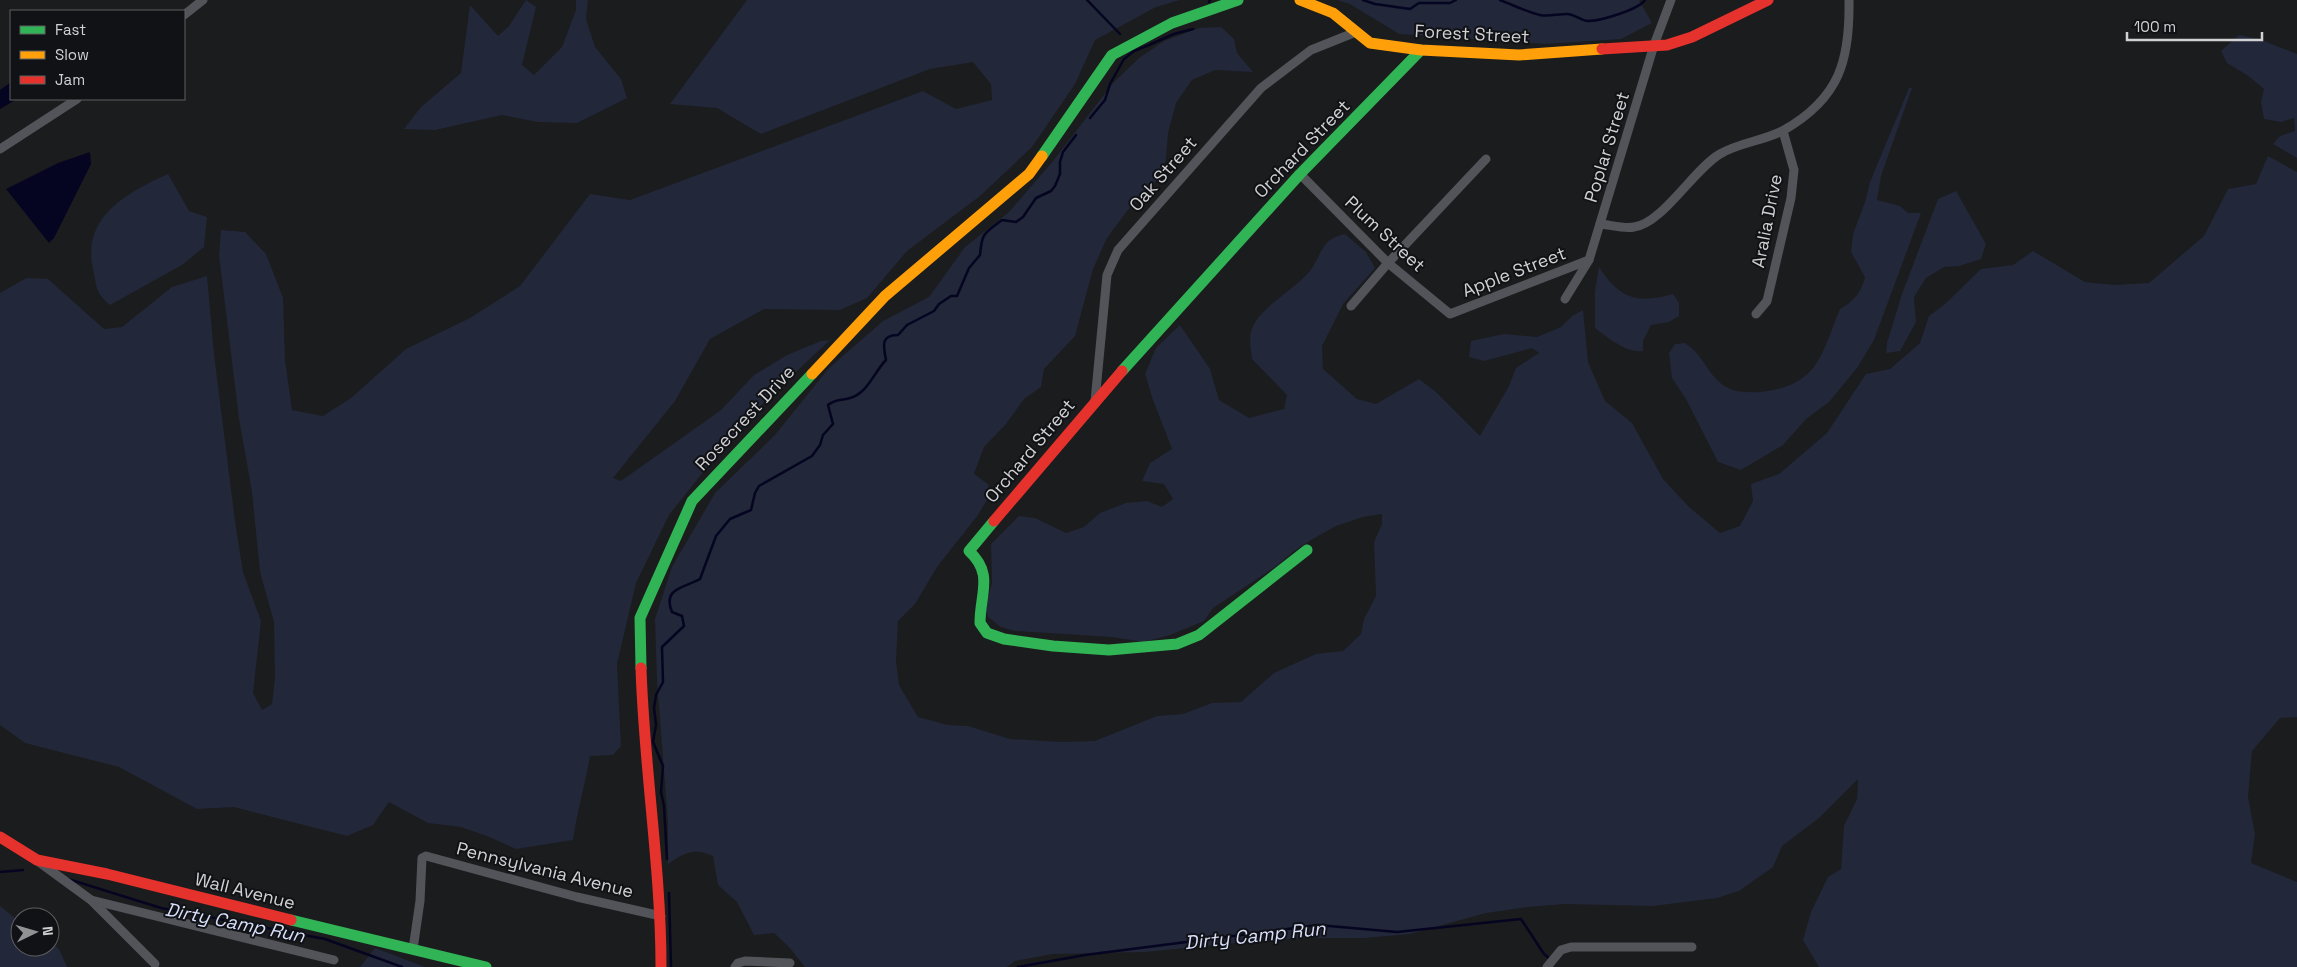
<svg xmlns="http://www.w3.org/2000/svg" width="2297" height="967" font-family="'Space Grotesk',sans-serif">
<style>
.green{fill:#22273a}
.water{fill:#050521}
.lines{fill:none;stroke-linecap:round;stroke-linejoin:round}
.stream{stroke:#050521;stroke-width:2.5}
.street{stroke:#525459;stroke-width:9}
.fast{stroke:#30b455;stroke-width:11}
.slow{stroke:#ff9f0a;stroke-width:11}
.jam{stroke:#e5322d;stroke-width:11}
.labels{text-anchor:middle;stroke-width:4;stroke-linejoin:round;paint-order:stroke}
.street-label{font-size:18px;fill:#d1d1d4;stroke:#111215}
.water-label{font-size:19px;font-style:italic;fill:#d7dffa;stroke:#111215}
</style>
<rect width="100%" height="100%" fill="#1b1c1d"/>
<g class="green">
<polygon points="526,0 536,7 522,65 534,75 562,47 576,10 576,0 588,0 586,19 595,47 621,79 627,98 577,123 538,122 502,115 435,130 404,129 421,107 461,73 470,5 498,36 509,26"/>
<path d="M747,0h433l-24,7 -61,33 -20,44 -43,63 -52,49 -73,55 -40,47 -27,12 -76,-1 -54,30 -35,62 -62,77 8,3 100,-71 33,-35 33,-20 34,-14 9,-1 -62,58 -56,63 -43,54 -33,68 -19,81 4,82 -8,9 -23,1c-5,29 -13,56 -17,84l-57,9 -29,-13 -26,-9 -33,-4 -39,-21 -16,23 -26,11 -113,-29 -37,2 -78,-42 -94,-24 -25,-18v-432l26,-15 22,1 56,50 18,-2 50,-40 35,-11 7,78 21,167 8,51 18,49 -8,72 9,17 10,-6 3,-27 -1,-55 -14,-50 -8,-80 -13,-73 -20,-164 2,-25 24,2 21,22 17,44 2,62 7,50 31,6 28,-18 55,-49 64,-31 50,-32 70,-92 40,6 293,-109 33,18 36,-9 -1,-16 -18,-22 -43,7 -169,65 -44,-26 -47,-4z"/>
<polygon points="1337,0 1639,0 1652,23 1621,39 1545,44 1399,34 1350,4"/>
<path d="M1221,27l13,12 3,14 16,19 -38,-2 -23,10 -16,23 -8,30 -2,25 -4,17 -35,36 -20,27 -14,31 -18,67 -31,33 -3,18 -17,12 -18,25 -22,23 -10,27 14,10 2,11 -12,20 -41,52 -22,37 -17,17 -2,40 3,24 19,32 30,8 20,1 42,13 53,3 32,-1 62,-25 26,-2 29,-11 29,-1 33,-29 42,-19 27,-3 18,-17 3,-15 12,-23 -2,-54 8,-18v-10l-19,3 -27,9 -25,14 -17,11 -19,16 -62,41 -9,13 -34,14 -26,7 -32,-5 -97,-6 -14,-4 -13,-10 -3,-10 7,-24 -1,-39 28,-28 16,2 31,15 18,-6 16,-14 26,-10 21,-2 15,6 11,-8 -9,-15 -22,-3 8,-18 22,-14 -19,-49 -8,-26 11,-26 24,-23 30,44 9,31 30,18 35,-9 3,-14 -35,-36c-1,-9 -3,-19 -1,-27 5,-25 50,-44 63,-67 10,-18 10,-26 31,-31l21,18 9,16 -32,36 -21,42 1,23 34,30 19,5 43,-25 17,13 44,44 29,-50 7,-18 23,-15 -7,-5 -48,13 -15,-4 2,-16 33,-7 33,3 24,-10 11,-11 11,-6 5,52 17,39 27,22 31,56 26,28 31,26 20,-7 13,-25 -2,-17 28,-10 48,-41 39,-59 24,-5 30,-26 9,-27 16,-12 36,-35 32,-4 20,-14 52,31 29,3 35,-2 55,-47 24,-47 28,-5 12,-28 29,16v545l-17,1 -28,33 -4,46 7,37 -4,29 46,19v85h-478l-16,-27 8,-28 17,-35 13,-8 3,-43 13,-27 1,-20 -39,39 -37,28 -9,21 -34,24 -22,7 -64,8 -88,-2 -37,3 -42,6 -76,21 -45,4h-60l-60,4 -100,10 -92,2 -38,7 -8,6h-202l-16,-20 -15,-14 -20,2 -17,-33 -19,-17 -5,-29c-19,-9 -29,-3 -45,8v-42l-11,-141 -2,-62 17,-52 43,-74 59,-57 55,-68 54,-47 46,-24 36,-50 44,-35 44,-51 60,-78 26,-25 25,-17 35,-13z"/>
<polygon points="2239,35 2259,39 2297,54 2297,158 2273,144 2280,136 2295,131 2294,118 2281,122 2264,119 2261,102 2264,89 2247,75 2227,63 2221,51"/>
<path d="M1909,88h3l-31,88 -4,24 23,6 8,7h13l-47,127 -17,28 -28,34 -23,17 -23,26 -42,25 -23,-8 -32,-63 -14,-21 -3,-25 6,-9 10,-1c5,4 11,8 14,13 9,11 16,27 31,33 11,4 27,4 38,2 52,-8 54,-40 72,-82 14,-8 21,-16 25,-32l-14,-25 2,-18 12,-32 5,-20z"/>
<path d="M168,174l21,37 18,6 -3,30 -22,18 -72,40c-15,-13 -13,-17 -17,-36 -12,-52 35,-77 75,-95z"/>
<polygon points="1956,191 1986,244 1981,259 1959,266 1944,267 1926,278 1914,297 1916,322 1900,351 1886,353 1887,343 1902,294 1938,199"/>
<path d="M1599,267c21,32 38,37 74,27l6,9v13l-10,6 -18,3 -8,16v10c-17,2 -35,-13 -48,-23v-37z"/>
<polygon points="0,906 20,922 20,947 50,947 50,942 59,949 67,967 0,967"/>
<polygon points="375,948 425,967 360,967"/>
</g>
<g class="water">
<polygon points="11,82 11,99 17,99 0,109 0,90"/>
<polygon points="90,152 91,164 54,238 49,243 6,189 58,163"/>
</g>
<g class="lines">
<g class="stream">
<polyline points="1087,0 1120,34"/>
<polyline points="1363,0 1375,4 1410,9 1419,3 1450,3 1456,0"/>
<path d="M1500,0c13,5 27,12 40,15 7,2 18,-1 27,-1 8,0 14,7 21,7 12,0 50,-11 57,-21"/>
<polyline points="1209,2 1210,0"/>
<polyline points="1090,118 1105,100 1110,84 1124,59 1134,51 1149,45 1174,34 1193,29"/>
<path d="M667,859l-3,-53 -3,-14 2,-26 -10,-24 3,-17 -2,-17 2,-13 7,-13 -1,-35 22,-21 -2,-10 -10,-4c-10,-24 12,-24 28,-33l16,-43 14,-17 21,-9 4,-17 4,-7 53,-30 8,-11 3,-10 10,-11 -5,-19c8,-7 13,-4 22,-7 18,-5 24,-26 36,-38 -3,-15 -5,-25 12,-25l9,-10 27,-14 5,-7 12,-8h6l12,-28 11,-13c2,-23 4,-21 22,-35l14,2 7,-5 13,-19 15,-7 4,-5 5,-12v-12l3,-10 13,-17"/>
<polyline points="0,872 23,870"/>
<polyline points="68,879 161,908 325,939 402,967"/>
<polyline points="669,893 671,967"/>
<polyline points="1018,967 1085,955 1318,925 1397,932 1521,919 1544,954 1550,959"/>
</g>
<g class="street">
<polyline points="184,15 203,0"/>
<polyline points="0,149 77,99"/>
<polyline points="1300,174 1388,263 1450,314 1589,260"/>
<path d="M1600,224c11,1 24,5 34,3 28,-3 60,-58 86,-73 20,-12 44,-13 64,-24 56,-32 66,-70 65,-130"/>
<polyline points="1565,299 1589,260 1654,45 1671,0"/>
<polyline points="1351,306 1388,263 1486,159"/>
<polyline points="1756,314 1767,301 1791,198 1794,170 1783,131"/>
<polyline points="1095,401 1107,275 1118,250 1261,88 1311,50 1356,32"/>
<polyline points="39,862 91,900 155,964"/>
<polyline points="91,900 334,960"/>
<polyline points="413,949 420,901 422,858 426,856 577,897 661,916"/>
<polyline points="735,967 738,963 745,961 790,963"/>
<polyline points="1547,967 1561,950 1571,947 1692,947"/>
</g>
<g class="fast">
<polyline points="1042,156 1112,55 1172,23 1238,0"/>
<polyline points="1122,371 1300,174 1421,50"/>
<path d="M994,521l-25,30c25,23 11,42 11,72l7,10 17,6 49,7 56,4 68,-6 22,-9 108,-85"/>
<polyline points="641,668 640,618 692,501 812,374"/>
<polyline points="291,920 486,967"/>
</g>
<g class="slow">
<polyline points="1300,0 1333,13 1370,43 1421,50 1519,55 1602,49"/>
<polyline points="812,374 885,296 1029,174 1042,156"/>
</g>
<g class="jam">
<polyline points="1602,49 1667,45 1692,37 1768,0"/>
<polyline points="994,521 1122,371"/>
<path d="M641,668c3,100 20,199 20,299"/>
<polyline points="0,837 37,860 107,874 291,920"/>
</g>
</g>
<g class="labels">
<g class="street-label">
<text transform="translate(1472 34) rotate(3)" y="6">Forest Street</text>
<text transform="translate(1607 147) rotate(-73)" y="6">Poplar Street</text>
<text transform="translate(1302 149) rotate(-46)" y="6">Orchard Street</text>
<text transform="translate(1163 174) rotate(-49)" y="6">Oak Street</text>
<text transform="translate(1767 221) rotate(-79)" y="6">Aralia Drive</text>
<text transform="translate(1385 234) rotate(43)" y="6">Plum Street</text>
<text transform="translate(1514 272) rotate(-21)" y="6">Apple Street</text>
<text transform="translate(745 418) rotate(-47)" y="6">Rosecrest Drive</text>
<text transform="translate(1030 451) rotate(-50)" y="6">Orchard Street</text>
<text transform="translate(545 870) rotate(14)" y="6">Pennsylvania Avenue</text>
<text transform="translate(245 891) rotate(14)" y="6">Wall Avenue</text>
</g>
<g class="water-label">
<text transform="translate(235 922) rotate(11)" y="7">Dirty Camp Run</text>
<text transform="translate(1255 935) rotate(-6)" y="7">Dirty Camp Run</text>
</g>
</g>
<rect x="10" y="10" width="175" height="90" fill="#111215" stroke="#5e5e61"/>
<rect x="20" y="26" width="25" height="8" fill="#30b455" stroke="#5e5e61"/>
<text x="55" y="35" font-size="15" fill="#d1d1d4">Fast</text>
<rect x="20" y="51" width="25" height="8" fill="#ff9f0a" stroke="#5e5e61"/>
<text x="55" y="60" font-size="15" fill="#d1d1d4">Slow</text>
<rect x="20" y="76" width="25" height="8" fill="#e5322d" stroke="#5e5e61"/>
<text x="55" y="85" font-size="15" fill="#d1d1d4">Jam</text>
<g transform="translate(35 932) rotate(85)"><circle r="24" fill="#111215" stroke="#5e5e61"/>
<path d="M0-4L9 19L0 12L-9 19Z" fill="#919294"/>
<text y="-8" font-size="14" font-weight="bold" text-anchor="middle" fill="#d1d1d4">N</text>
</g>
<path d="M2127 32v8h135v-8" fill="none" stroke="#d1d1d4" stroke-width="2.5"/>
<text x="2134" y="32" font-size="15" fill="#d1d1d4" stroke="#111215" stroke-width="4" paint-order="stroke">100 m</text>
</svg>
